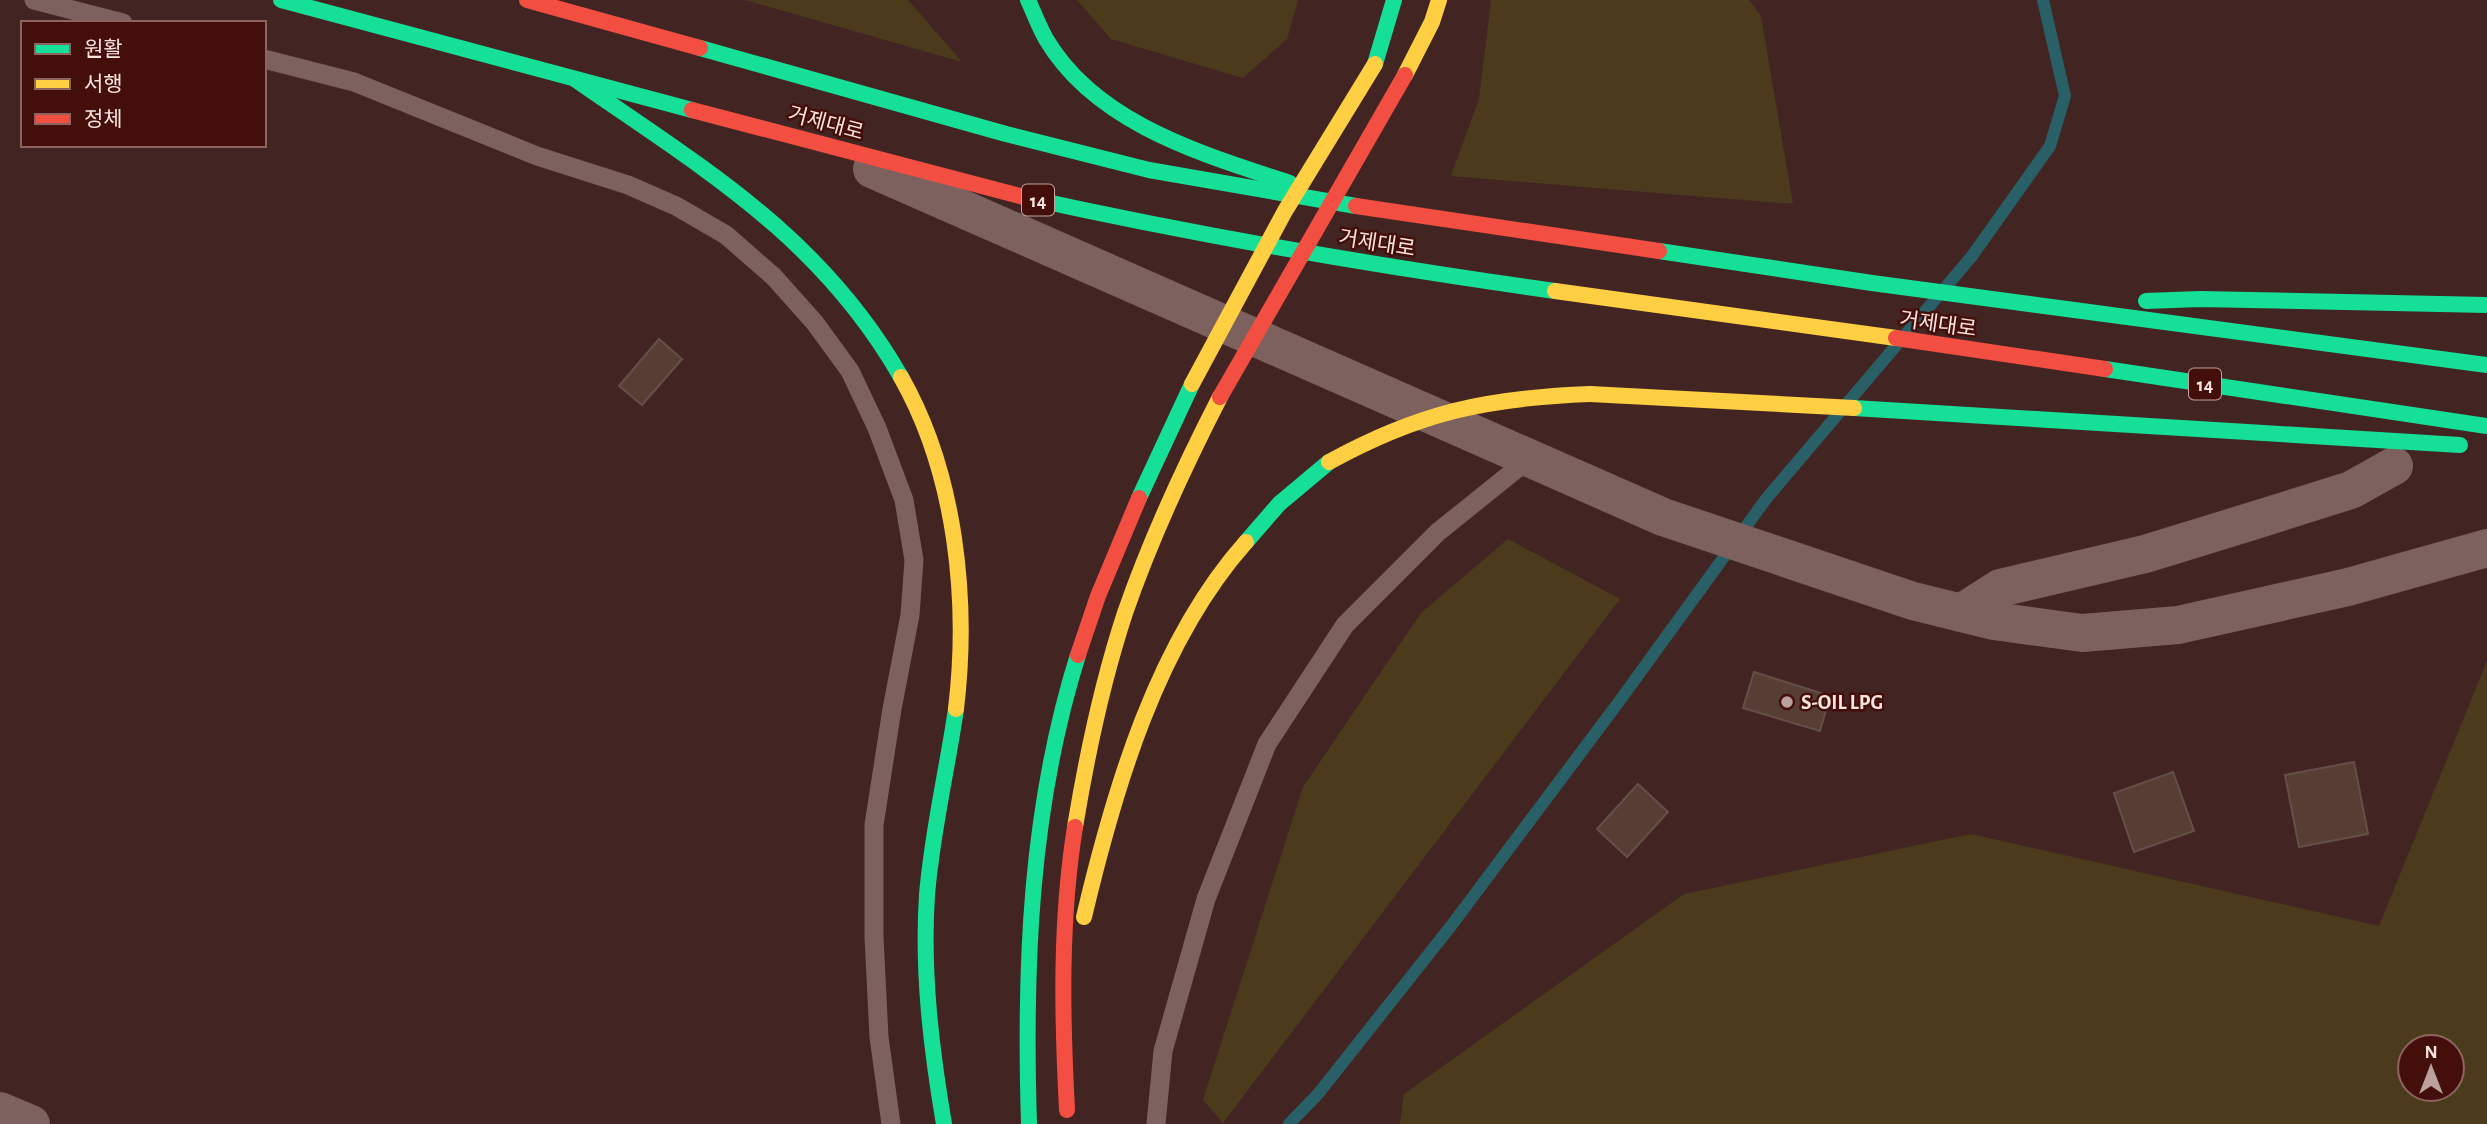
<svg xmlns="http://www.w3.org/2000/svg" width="2487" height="1124" font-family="'Alegreya Sans','Noto Sans KR',sans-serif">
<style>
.green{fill:#4b3b1c;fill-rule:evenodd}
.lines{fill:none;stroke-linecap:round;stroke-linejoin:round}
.stream{stroke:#296068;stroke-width:12}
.building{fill:#563e35;stroke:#664f48;stroke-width:2}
.lane{stroke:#7d615e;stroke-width:19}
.street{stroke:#7d615e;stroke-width:38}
.fast{stroke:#16e098;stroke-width:16}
.slow{stroke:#ffcf43;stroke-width:16}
.jam{stroke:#f24e42;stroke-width:16}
.slow-bridge{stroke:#ffcf43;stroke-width:16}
.jam-bridge{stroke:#f24e42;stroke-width:16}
.poi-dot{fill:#baa19e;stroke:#440f0a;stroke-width:2.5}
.labels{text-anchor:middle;stroke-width:5;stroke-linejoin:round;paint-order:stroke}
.shield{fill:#440f0a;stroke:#c3a4a0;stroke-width:2}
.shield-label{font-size:19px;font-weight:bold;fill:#fae4e0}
.street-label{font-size:21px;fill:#fae4e0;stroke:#440f0a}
.poi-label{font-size:21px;font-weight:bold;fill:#fae4e0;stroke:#440f0a;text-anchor:start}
</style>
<rect width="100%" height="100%" fill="#422522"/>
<g class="green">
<polygon points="745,0 908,0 962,62"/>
<polygon points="1077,0 1298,0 1287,39 1243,78 1111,39"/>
<polygon points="1491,0 1749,0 1761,16 1793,204 1451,176 1479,99"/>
<polygon points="1508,539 1620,599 1223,1123 1203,1100 1303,787 1421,613"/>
<path d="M2487,661v463h-1087l4,-30 280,-200 287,-60 408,92zM2410,1047h42v42h-42z"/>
</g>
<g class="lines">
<polyline class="stream" points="1289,1124 1318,1094 1451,926 1618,703 1766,499 1972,256 2050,146 2065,96 2043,0"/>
</g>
<g class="building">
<polygon points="659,339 682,359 642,405 619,386"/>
<polygon points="1754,672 1830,696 1820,731 1743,708"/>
<polygon points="2354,762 2368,834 2299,847 2285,775"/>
<polygon points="2173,772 2194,831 2134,852 2114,793"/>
<polygon points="1638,784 1668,812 1627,857 1597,829"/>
</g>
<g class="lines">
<g class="lane">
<polyline points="34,0 123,23"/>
<polyline points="264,59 354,82 537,156 628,185 676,206 726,235 774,277 815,323 850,371 877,428 904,500 914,560 910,615 892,709 874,825 874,937 879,1037 891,1124"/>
<polyline points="1156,1124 1163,1051 1206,899 1267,744 1345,625 1438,532 1529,459"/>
</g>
<g class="street">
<polyline points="872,169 1663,517 1913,601 1994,621 2082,633 2178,625 2348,587 2487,548"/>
<polyline points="1961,613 2000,588 2145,554 2262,518 2351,490 2394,466"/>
<polyline points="0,1111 31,1124"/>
</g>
<g class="fast">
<polyline points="281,0 692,110"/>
<path d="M1028,0c6,13 11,27 18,39 50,85 157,115 244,144"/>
<polyline points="700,48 1006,134 1149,170 1356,206"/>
<polyline points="1375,64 1394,0"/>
<path d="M576,80c128,89 245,157 325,297"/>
<path d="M1024,197c176,39 352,69 531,94"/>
<polyline points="1659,251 1872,283 2487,365"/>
<polyline points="2146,301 2200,299 2487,305"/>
<polyline points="2105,369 2487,426"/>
<polyline points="1854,408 2460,445"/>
<polyline points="1139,498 1192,384"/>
<polyline points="1246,542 1279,504 1329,462"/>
<path d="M944,1124c-13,-76 -22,-153 -17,-229 5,-63 20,-124 29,-186"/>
<path d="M1029,1124c-5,-158 1,-316 49,-469"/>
</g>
<g class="slow">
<polyline points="1405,75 1432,22 1439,0"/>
<polyline points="1555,291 1896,338"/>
<path d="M901,377c55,97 68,223 55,332"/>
<polyline points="1590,394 1854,408"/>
<path d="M1075,827c12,-73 27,-144 50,-214 26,-75 59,-146 95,-216"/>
<path d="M1084,917c30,-127 73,-275 162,-375"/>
</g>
<g class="jam">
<polyline points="527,0 700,48"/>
<polyline points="692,110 1024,197"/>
<polyline points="1356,206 1659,251"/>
<polyline points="1896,338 2105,369"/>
<polyline points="1078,655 1098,596 1139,498"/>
<path d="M1067,1110c-5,-95 -7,-189 8,-283"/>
</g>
<g class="slow-bridge">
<polyline points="1192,384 1285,211 1375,64"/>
<path d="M1329,462c91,-50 158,-64 261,-68"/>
</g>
<polyline class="jam-bridge" points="1220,397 1405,75"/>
</g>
<circle class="poi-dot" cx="1787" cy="702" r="7"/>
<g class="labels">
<g class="shield">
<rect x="1022" y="184.5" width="32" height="31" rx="5"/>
<rect x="2189" y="368.5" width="32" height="31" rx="5"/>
</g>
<g class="shield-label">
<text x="1038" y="207">14</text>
<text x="2205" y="391">14</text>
</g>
<g class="street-label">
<text transform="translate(826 123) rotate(15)" y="7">거제대로</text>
<text transform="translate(1377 243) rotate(9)" y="7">거제대로</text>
<text transform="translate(1938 324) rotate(8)" y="7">거제대로</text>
</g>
<g class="poi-label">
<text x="1801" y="709">S-OIL LPG</text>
</g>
</g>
<rect x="21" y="21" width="245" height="126" fill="#440f0a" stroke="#8d6460" stroke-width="2"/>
<rect x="35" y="44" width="35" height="10" fill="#16e098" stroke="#8d6460" stroke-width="2"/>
<text x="84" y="56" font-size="21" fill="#fae4e0">원활</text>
<rect x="35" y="79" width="35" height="10" fill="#ffcf43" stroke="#8d6460" stroke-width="2"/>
<text x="84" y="91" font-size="21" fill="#fae4e0">서행</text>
<rect x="35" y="114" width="35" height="10" fill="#f24e42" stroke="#8d6460" stroke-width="2"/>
<text x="84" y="126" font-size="21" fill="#fae4e0">정체</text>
<g transform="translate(2431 1068)"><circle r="33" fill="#440f0a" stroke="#8d6460" stroke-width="2"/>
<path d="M0-5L12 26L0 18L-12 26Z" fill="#baa19e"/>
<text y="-10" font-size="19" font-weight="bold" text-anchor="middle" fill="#fae4e0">N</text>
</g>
</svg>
